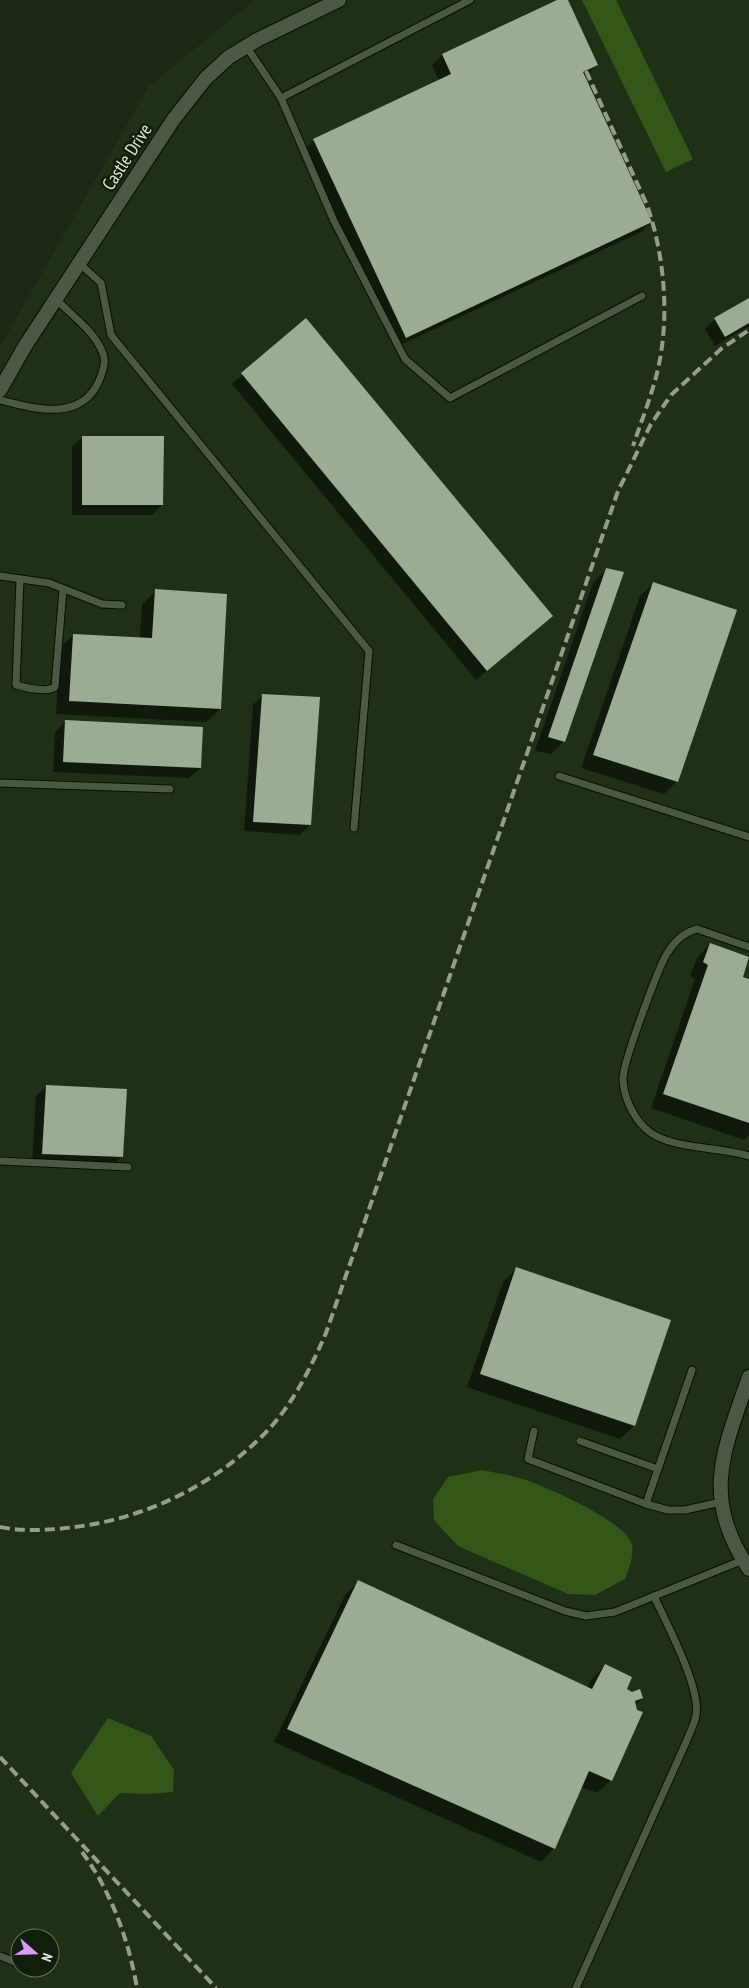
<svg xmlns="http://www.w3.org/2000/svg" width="749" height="1988" font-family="'PT Sans Narrow',sans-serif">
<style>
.built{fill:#203017;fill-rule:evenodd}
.water{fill:#325718}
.shadow{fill:#0007}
.building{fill:#9cab94}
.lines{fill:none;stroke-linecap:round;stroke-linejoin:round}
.service-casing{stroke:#061002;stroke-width:9}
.minor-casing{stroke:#061002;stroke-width:16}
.service{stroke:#4b5844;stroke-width:7}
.minor{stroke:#4b5844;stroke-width:14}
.rail{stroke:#949e8f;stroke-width:4;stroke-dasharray:10 5;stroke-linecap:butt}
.labels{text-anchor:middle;stroke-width:5;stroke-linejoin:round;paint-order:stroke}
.street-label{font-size:18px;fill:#e4ede0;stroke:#121e0c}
</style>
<rect width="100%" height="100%" fill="#1c2715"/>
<path class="built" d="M255,0h494v1988h-749v-1641l149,-261zM20,1938h30v30h-30z"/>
<g class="water">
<polygon points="582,0 616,0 693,159 666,172"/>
<path d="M482,1470c14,3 28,5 41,9 22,7 106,44 109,66 2,12 -3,23 -7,34l-30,16 -27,-1 -110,-48 -24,-26 -1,-21 15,-22z"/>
<polygon points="108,1718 151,1736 174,1770 173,1792 147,1794 120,1793 98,1816 71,1773"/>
</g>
<g class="shadow">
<polygon points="560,0 566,0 597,65 583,77 651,222 641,232 396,347 304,150 314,140 439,80 432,65 442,55"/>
<polygon points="749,299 749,326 715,346 705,329 715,319"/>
<polygon points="306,320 551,616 476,680 232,384"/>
<polygon points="82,437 162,505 152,515 72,515 72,447"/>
<polygon points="607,569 564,741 551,754 535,751 593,583"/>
<polygon points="654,583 677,781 664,794 581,768 640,596"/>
<polygon points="156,591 220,709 206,722 56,714 60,648 73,635 140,639 142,604"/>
<polygon points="263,695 310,825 300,835 244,831 253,705"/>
<polygon points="65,722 200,768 189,778 53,772 55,732"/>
<polygon points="710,944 749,958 741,978 749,980 749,1135 744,1140 651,1108 695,979 690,976 697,958"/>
<polygon points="47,1086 122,1156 112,1166 32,1164 36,1096"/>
<polygon points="516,1269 634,1426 620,1439 467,1387 503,1282"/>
<polygon points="358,1582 587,1688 592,1679 605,1665 626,1690 642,1698 635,1705 611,1780 597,1793 581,1787 554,1848 541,1862 274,1742 345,1595"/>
</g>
<g class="building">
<polygon points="557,0 568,0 598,65 583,72 652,222 406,338 313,139 451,74 442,54"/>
<polygon points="749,298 749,323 725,337 714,318"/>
<polygon points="306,318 553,616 487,671 241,373"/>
<polygon points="82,436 164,436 163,505 82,505"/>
<polygon points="606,568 624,572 565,742 548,737"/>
<polygon points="653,582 737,610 678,782 593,755"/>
<polygon points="155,589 227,594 221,709 69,701 73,634 152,638"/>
<polygon points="262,694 320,697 311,825 253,822"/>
<polygon points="65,720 203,727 201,768 63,762"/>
<polygon points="710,943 749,957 743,977 749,979 749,1123 663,1094 708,965 703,962"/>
<polygon points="46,1085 127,1089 123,1157 42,1154"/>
<polygon points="516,1267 671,1320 635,1426 480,1374"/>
<polygon points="358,1580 592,1689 605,1664 632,1677 627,1689 632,1692 640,1689 643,1698 635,1701 637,1710 643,1712 612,1781 589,1771 555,1849 287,1729"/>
</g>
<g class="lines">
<defs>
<g id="service">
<polyline points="246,46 281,98 470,0"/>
<polyline points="281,98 334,221 405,359 450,398 642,296"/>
<polyline points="79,263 101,283 111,335 369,651 354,828"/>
<path d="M0,400c35,9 81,22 99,-19 4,-10 8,-20 3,-30 -9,-21 -31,-36 -46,-52"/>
<polyline points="0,576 49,583 102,604 122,605"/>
<path d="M20,579l-4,106c11,3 30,8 39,2l8,-98"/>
<polyline points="559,776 749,837"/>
<polyline points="0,783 170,789"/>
<path d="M749,947l-52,-18c-12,3 -22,12 -29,23 -9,13 -45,111 -45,126 0,18 10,39 23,51 22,21 74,17 103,27"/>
<polyline points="0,1161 128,1167"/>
<polyline points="534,1431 528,1459 646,1504 668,1510 685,1510 721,1502"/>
<polyline points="580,1441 658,1469"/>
<polyline points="646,1504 692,1370"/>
<polyline points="396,1545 565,1611 586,1616 615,1612 743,1560"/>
<polyline points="0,1956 20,1964"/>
<polyline points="32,1968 40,1971"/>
<path d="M576,1988l111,-248c3,-8 8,-17 9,-25 5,-28 -30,-92 -42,-119"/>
</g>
<g id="minor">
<polyline points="0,390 25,346 173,120 206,78 229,57 257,40 339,0"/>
<path d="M749,1377c-26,75 -48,120 0,192"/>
</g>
</defs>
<use href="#service" class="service-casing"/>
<use href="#minor" class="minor-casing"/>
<use href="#service" class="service"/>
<use href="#minor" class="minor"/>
<g class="rail">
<path d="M586,71l61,134c19,55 24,123 7,179 -6,21 -14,41 -21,62"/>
<path d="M0,1527c25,5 51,3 75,0 69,-9 131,-38 182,-86 32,-29 52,-69 69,-108l292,-842 33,-67 20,-29 50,-46 28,-19"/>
<polyline points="0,1757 216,1988"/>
<path d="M82,1852c29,39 47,89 55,136"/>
</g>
</g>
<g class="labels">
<g class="street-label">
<text transform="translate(127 157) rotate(-57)" y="6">Castle Drive</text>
</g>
</g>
<g transform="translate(35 1953) rotate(110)"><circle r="24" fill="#121e0c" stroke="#667161"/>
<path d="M0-4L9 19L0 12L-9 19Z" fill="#da9af7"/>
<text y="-8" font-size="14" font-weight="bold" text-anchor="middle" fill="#e4ede0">N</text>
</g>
</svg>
